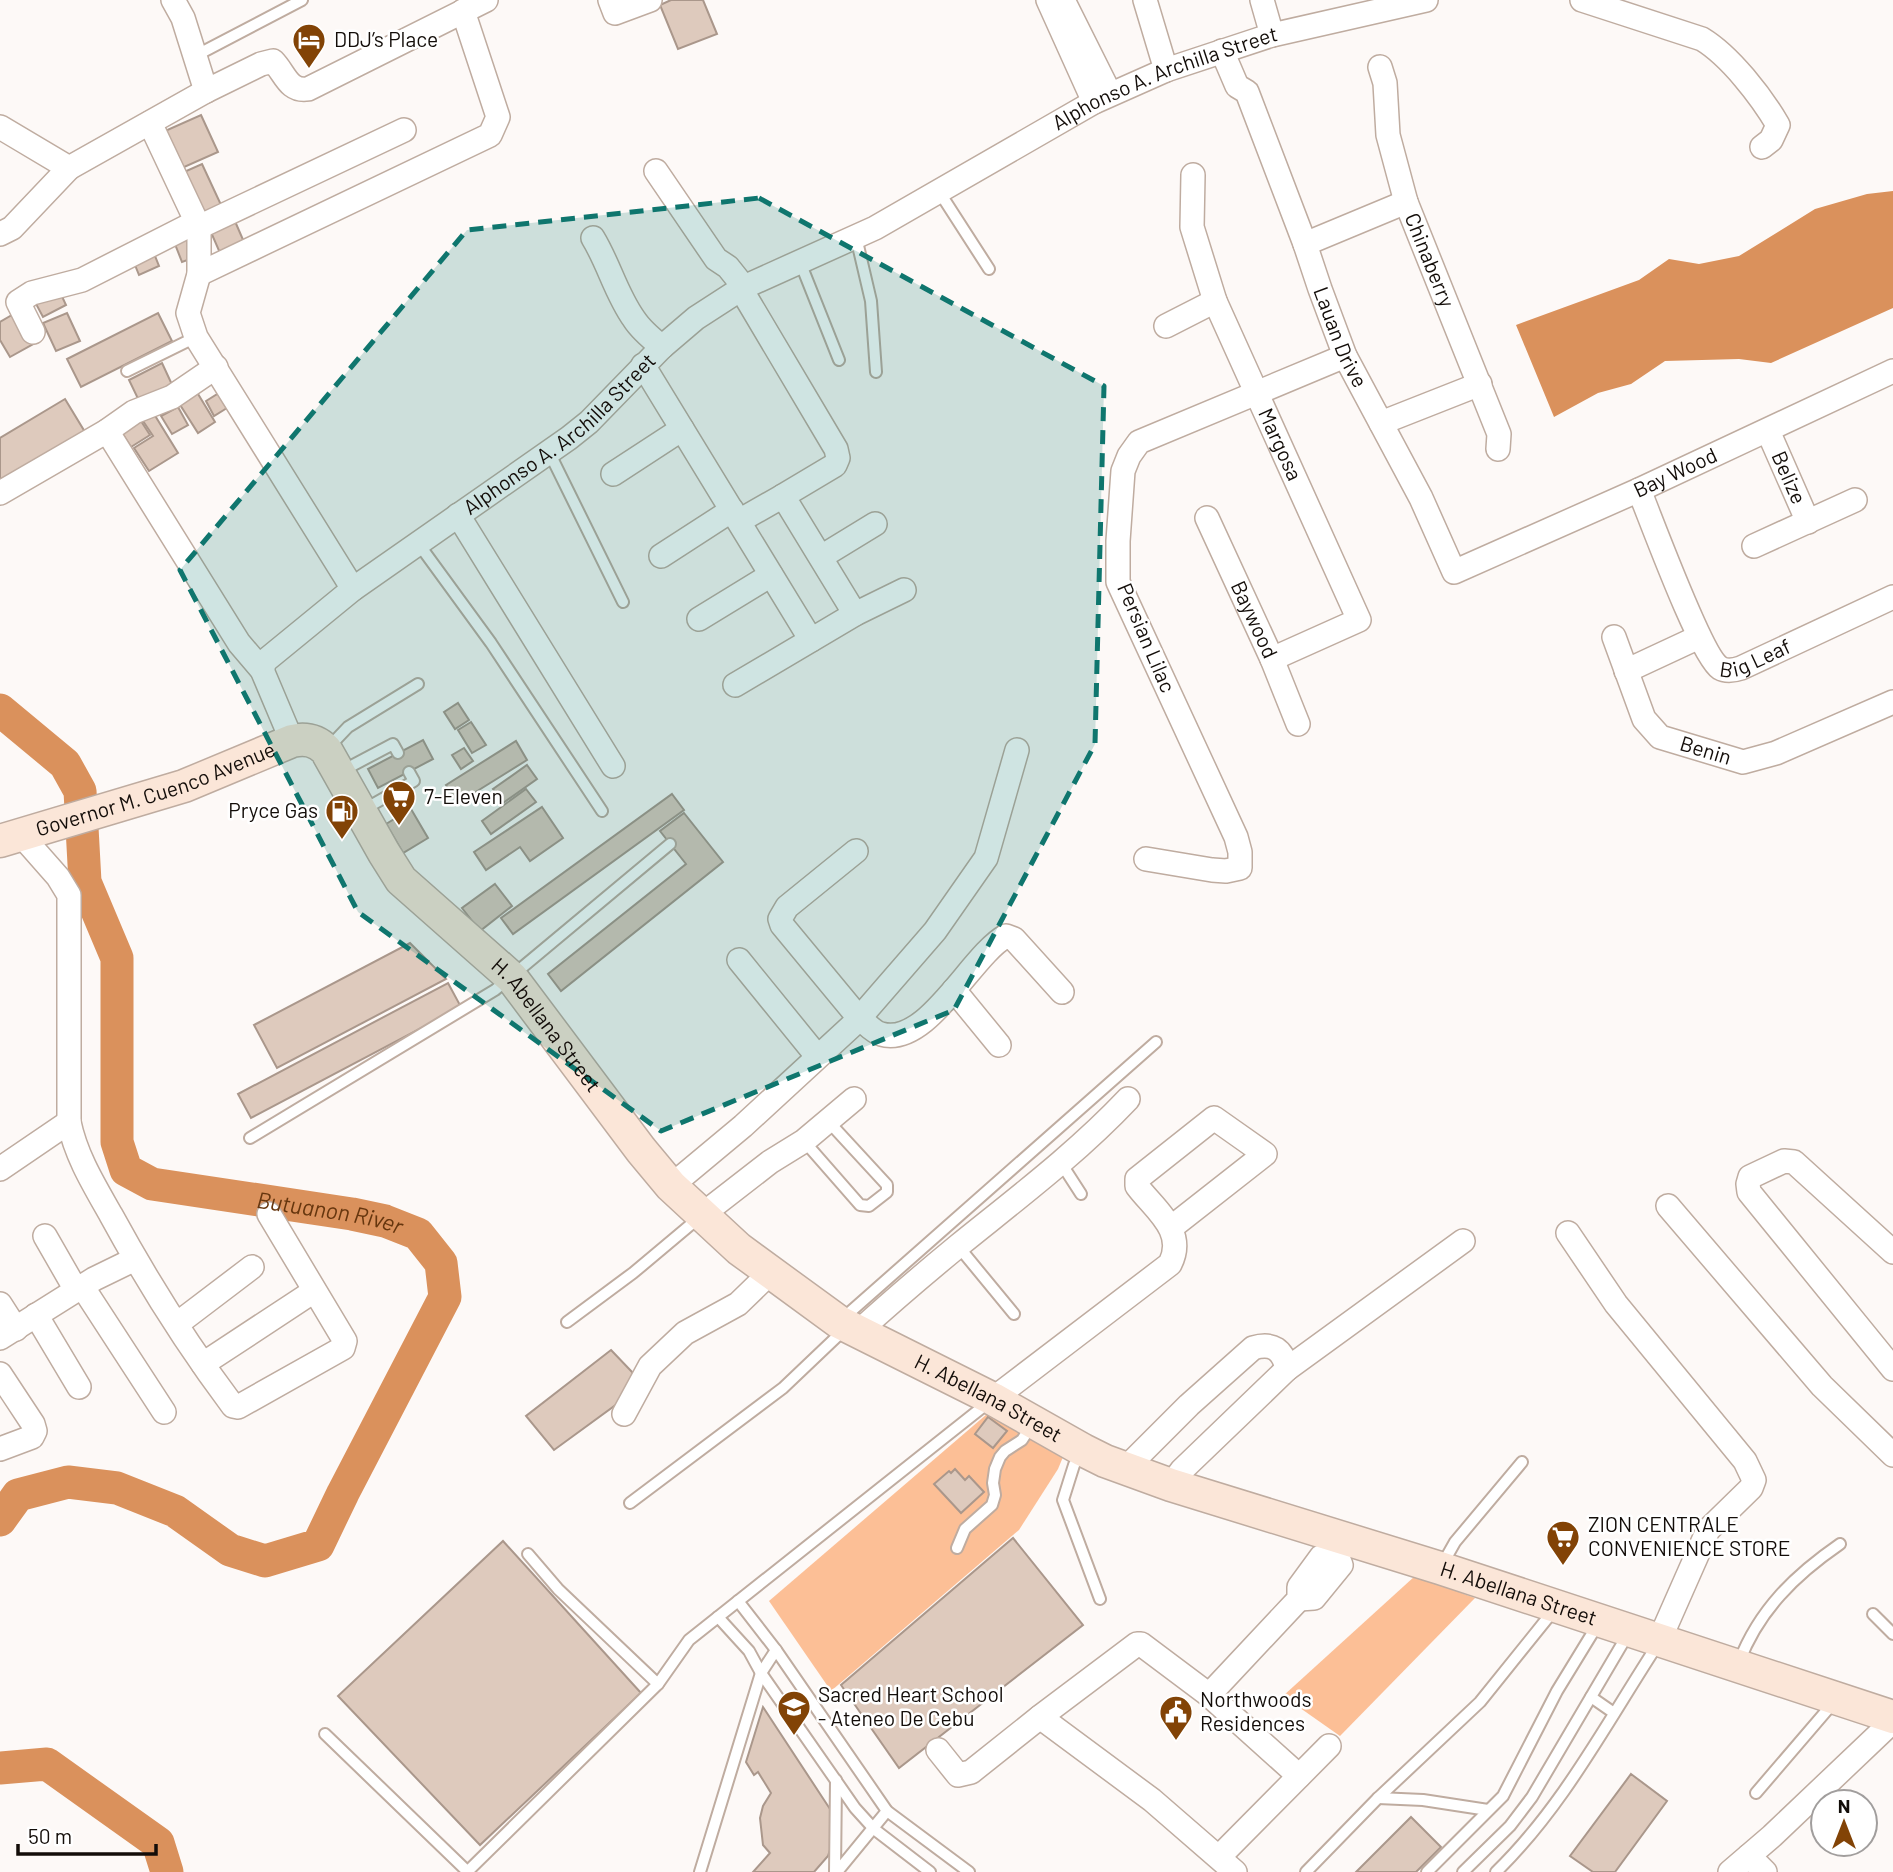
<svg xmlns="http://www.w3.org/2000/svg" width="1893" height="1872" font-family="Barlow,sans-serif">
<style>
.green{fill:#fcbf96}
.water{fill:#da915c}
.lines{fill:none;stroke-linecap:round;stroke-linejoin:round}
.river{stroke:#da915c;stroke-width:33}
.building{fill:#decabd;stroke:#aa978b;stroke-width:2}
.lane-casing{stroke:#bfaca0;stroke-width:14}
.street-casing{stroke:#bfaca0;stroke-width:26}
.secondary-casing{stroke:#bfaca0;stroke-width:35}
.lane{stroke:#fff;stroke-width:10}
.street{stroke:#fff;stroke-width:23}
.secondary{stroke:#fbe6d8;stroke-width:32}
.marked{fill:#0f766e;fill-opacity:0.2;stroke:#0f766e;stroke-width:5;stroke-dasharray:14 9;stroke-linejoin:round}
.labels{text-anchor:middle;stroke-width:5;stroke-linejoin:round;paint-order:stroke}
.poi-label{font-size:21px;fill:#130d09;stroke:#fff;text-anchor:start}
.street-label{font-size:21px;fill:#130d09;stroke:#fff}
.water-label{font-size:23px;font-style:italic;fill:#66360e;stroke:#fff}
</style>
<rect width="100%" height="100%" fill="#fdf9f7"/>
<g class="green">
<polygon points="987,1414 1063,1457 1058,1469 1019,1530 831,1691 769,1601"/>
<polygon points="1415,1576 1475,1598 1340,1736 1283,1696"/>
</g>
<polygon class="water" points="1893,191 1893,308 1771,363 1739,359 1665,361 1631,384 1598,393 1554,417 1516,325 1639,280 1669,259 1699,264 1739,256 1815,209 1867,194"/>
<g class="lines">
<g class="river">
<path id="s1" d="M0,710l65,54 15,27 5,91 32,76v184l9,28 26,14 200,30 33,7 33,13 23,29 4,34 -102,196 -25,52 -53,16 -35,-11 -55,-39 -58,-23 -49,-6 -50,13 -18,25"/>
<polyline points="0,1768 47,1764 158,1843 167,1872"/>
</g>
</g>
<g class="building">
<polygon points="671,0 703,0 717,34 678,49 660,5"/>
<polygon points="201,115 218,152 182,168 165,131"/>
<polygon points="202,164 222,207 204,215 184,172"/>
<polygon points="234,219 244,242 220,253 210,230"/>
<polygon points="186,234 196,257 182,262 173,239"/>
<polygon points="153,251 159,266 139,275 133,260"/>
<polygon points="59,290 66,305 43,317 35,302"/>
<polygon points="17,312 35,343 10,357 0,340 0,322"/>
<polygon points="67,313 80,341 56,351 43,323"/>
<polygon points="158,313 172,341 81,387 67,359"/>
<polygon points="162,363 175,391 142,407 129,380"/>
<polygon points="195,389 215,422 198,433 177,400"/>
<polygon points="219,393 227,408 214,416 206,401"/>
<polygon points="65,399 88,437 0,489 0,438"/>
<polygon points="178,407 188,425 172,434 161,416"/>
<polygon points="154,414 178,453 149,471 134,448 153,436 143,421"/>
<polygon points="139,418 150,435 131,447 120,430"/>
<polygon points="458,703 469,720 455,729 444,712"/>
<polygon points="471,722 486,745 472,753 458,730"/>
<polygon points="423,740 433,759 378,788 368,769"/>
<polygon points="516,741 527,760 458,803 446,785"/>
<polygon points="464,748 473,761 461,769 452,755"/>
<polygon points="527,765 537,779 503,803 493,789"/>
<polygon points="526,789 536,802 491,834 482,821"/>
<polygon points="672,794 684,810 513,934 501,918"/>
<polygon points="542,807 563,838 530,861 520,847 486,870 474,852"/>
<polygon points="411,809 428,838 403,853 386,824"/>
<polygon points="684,813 723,862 561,991 548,974 686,864 660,831"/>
<polygon points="495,884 512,906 480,931 462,908"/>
<polygon points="410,943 446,979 277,1068 254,1025"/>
<polygon points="448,983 461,1007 251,1118 238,1094"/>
<polygon points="611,1350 633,1373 621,1401 554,1450 526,1416"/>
<polygon points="988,1417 1007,1431 993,1448 975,1434"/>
<polygon points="955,1469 965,1480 969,1476 984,1492 961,1513 934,1484 949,1471 951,1473"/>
<polygon points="1013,1538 1083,1625 899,1768 841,1685"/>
<polygon points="503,1541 641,1693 480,1845 338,1696"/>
<polygon points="763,1707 830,1809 834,1837 828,1856 814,1872 753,1872 770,1853 763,1845 760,1818 763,1806 771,1793 758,1772 754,1775 746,1762"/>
<polygon points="1631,1774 1667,1801 1615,1872 1593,1872 1570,1856"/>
<polygon points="1411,1817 1441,1847 1416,1872 1356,1872"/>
</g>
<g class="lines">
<defs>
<g id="lane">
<polyline points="195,56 302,0"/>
<polyline points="940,193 989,269"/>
<polyline points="856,237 871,301 876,372"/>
<polyline points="800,262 839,360"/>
<polyline points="127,371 196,337"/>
<polyline points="549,452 623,602"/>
<polyline points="418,543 491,643 602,811"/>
<polyline points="328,748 348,727 418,684"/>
<polyline points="340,772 393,744 398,753"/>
<polyline points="363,810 414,781 409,772"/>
<polyline points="250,1138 495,990 670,844"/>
<polyline points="804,1141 860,1205 869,1206 887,1192 887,1185 828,1121"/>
<polyline points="1061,1163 1081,1194"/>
<polyline points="958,1246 1014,1314"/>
<polyline points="841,1320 1156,1042"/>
<polyline points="567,1322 633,1273 701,1216"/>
<polyline points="1082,1451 1074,1465 1063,1500 1100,1599"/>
<polyline points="630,1503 783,1388 845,1329"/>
<polyline points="957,1548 965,1529 992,1505 995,1495 993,1483 995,1469 1000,1457 1005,1451 1022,1440 1033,1423"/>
<polyline points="528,1554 558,1589 658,1684"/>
<polyline points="1442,1565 1455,1542 1522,1462"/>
<polyline points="738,1601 776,1650 887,1811 969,1872"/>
<polyline points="1873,1614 1893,1634"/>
<polyline points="718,1617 749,1651 761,1673 855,1808 874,1829 930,1872"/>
<path d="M1739,1662c20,-52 56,-87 101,-118"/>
<polyline points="1591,1697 1614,1713"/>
<polyline points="325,1734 468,1872"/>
<polyline points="1756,1793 1834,1702"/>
<polyline points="1378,1798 1423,1800 1488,1810"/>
<polyline points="468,1871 658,1684 689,1640 989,1402"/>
<polyline points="700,1872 761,1673 776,1650"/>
<polyline points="835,1872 836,1780"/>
<polyline points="837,1872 887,1811"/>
<polyline points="1306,1872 1378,1798 1480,1702 1554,1610"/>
<polyline points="1427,1872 1503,1796 1557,1691 1598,1624"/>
<polyline points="1463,1872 1510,1826 1532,1797 1628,1634"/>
<path d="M1496,1872c67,-65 111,-150 162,-228"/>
</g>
<g id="street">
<polyline points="173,0 183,18 206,91"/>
<polyline points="610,0 615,13 650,0"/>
<polyline points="1048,0 1094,102"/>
<polyline points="1063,0 1110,94"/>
<polyline points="1145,0 1166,70"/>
<polyline points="1262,0 1272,35"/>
<path d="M1582,0l120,39c28,17 59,57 76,86l-7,15 -9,7"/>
<path id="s2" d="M1222,51l15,35 10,6 58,152 15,45 25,67 76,142 33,74 185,-82 254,-119"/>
<path id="s3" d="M1380,67l5,16 3,52 18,67 93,232 -1,15"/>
<polyline points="150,123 199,227 199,274 188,313 196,337 353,589"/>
<path d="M0,127l69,41 137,-77 55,-27 12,-3c12,12 15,31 35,28l178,-89"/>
<polyline points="656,171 716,259 728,267 744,287"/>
<path id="s4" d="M1193,175l-1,52 23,74 144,319 -87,39"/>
<polyline points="199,227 404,130"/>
<polyline points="0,234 12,228 69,168"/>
<path d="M593,238c16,26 23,56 41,81 7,11 18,20 28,28"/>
<polyline points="1305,244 1406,202"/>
<polyline points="199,274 490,135 498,117 463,11"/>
<polyline points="741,289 836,449 838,458 835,465 783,496 855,614"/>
<polyline points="1166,326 1215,301"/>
<polyline points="33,332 18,302 32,293 82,280 196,222"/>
<polyline points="643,365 811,640"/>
<polyline points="1381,423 1480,384"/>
<polyline points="107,431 239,643 262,670 292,741"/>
<path id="s5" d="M1768,431l40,91"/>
<polyline points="613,474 682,429"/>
<path id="s6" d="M1639,490c12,29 62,166 81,178 7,4 15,2 21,0l152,-71"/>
<polyline points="0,493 107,431 134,412 172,397 216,367"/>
<polyline points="458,515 613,766"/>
<path id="s7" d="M1207,518l65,141 26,65"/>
<polyline points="739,521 783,496"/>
<polyline points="1754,546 1855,500"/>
<polyline points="661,556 732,510"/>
<polyline points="821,557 875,524"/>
<polyline points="699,619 771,575"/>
<path id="s8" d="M1614,637l30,82 16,18 83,25 33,-9 117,-51"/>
<path id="s9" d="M262,670l3,-9 88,-72 216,-151 20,-16 73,-75 34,-29 34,-22 14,-9 131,-59 219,-126 72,-32 106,-35 154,-35"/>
<polyline points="1626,671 1699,637"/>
<polyline points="735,685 855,614 904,590"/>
<path d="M21,835l37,42 11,18v227c7,34 25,63 42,93 36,66 77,131 122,191l5,1 105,-59 2,-7 -76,-127"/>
<path d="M856,851l-69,56 -7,12 2,6 77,93c7,5 14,14 22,16 46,14 90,-79 125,-98l8,3 48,53"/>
<polyline points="1146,859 1212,870 1226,871 1240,868 1240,852 1236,837 1118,582 1118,541 1123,471 1129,456 1139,442 1345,356"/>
<polyline points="739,960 817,1056"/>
<polyline points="954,990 999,1045"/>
<polyline points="0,1169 69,1122"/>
<polyline points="671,1186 743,1126 856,1022 935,931 986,858 1017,750"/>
<polyline points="1668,1206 1822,1386 1893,1455"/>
<polyline points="703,1214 770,1162 804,1141 854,1099"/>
<polyline points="1568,1233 1616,1304 1745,1461 1754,1480 1751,1488 1708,1530 1659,1641"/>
<polyline points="45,1236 76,1290"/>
<polyline points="1893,1252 1794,1162 1784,1161 1750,1177 1748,1184 1749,1192 1893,1369"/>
<polyline points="82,1286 164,1412"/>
<polyline points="0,1304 16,1329"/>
<polyline points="36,1315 79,1387"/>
<polyline points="177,1324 252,1267"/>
<path d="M857,1333c33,-30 67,-59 101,-87 58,-47 118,-92 170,-147"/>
<polyline points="0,1338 94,1279 135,1259"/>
<polyline points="203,1364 314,1291"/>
<polyline points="0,1374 33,1424 35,1431 32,1437 0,1449"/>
<path d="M993,1399l177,-135c17,-33 -16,-55 -33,-78v-7l77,-61 51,36 -93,73"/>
<polyline points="624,1414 650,1366 685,1333 738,1304 770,1273"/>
<path d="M1126,1468l63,-63 64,-57c20,-6 30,2 34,21"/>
<polyline points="1171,1485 1182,1470 1287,1369 1463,1241"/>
<polyline points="1299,1599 1314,1598 1341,1565 1337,1555"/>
<polyline points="1209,1695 1299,1599 1299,1587 1321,1557 1337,1555 1349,1540"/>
<polyline points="1040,1717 1152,1800 1235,1872"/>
<polyline points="938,1750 958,1775 971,1772 1040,1717 1137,1644 1141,1644 1209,1695 1299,1776"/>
<polyline points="1749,1856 1765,1872"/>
<polyline points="1219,1857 1329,1746"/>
<polyline points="1730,1872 1772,1836 1893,1721"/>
</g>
<g id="secondary">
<path id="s10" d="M0,841l184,-55 108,-45c13,-3 24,-1 34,9l58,103 17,27 111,98 129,172 30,36 68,63 100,73 154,77 90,51 22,11 66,24 269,83 453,149"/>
</g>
</defs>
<use href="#lane" class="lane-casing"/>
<use href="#street" class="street-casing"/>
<use href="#secondary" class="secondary-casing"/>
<use href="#lane" class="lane"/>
<use href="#street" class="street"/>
<use href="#secondary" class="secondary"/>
</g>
<path class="marked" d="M759,198l345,188 -9,358 -141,266 -293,121 -303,-219 -178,-342 287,-340z"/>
<defs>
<symbol id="hotel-pin" viewBox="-11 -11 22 30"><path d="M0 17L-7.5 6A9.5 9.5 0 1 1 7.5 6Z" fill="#824306" stroke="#fff"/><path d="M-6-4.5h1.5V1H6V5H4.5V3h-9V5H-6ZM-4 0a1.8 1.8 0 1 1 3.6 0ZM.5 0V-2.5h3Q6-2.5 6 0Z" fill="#fff"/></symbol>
<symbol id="supermarket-pin" viewBox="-11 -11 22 30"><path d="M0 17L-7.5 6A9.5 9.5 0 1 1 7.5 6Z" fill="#824306" stroke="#fff"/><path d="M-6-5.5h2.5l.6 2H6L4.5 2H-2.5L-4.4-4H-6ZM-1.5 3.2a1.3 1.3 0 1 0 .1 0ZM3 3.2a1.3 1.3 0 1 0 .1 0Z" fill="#fff"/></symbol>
<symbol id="fuel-pin" viewBox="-11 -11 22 30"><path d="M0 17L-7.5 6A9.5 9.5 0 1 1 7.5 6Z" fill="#824306" stroke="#fff"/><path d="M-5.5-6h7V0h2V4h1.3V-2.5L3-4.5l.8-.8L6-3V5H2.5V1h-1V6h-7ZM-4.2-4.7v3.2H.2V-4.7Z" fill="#fff"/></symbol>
<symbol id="school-pin" viewBox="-11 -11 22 30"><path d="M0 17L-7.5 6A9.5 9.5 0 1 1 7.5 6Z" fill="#824306" stroke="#fff"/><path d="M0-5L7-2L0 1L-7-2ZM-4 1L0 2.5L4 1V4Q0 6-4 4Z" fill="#fff"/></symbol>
<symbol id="civic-pin" viewBox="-11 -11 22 30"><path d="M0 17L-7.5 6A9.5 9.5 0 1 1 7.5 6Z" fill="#824306" stroke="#fff"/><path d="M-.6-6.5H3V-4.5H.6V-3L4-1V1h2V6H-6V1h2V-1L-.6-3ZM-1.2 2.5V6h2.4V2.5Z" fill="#fff"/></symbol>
</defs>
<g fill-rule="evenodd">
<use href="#hotel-pin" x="290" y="21" width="38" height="52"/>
<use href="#supermarket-pin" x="380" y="778" width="38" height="52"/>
<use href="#fuel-pin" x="323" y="792" width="38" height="52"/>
<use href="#supermarket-pin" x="1544" y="1518" width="38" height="52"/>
<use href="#school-pin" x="775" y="1688" width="38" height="52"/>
<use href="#civic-pin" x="1157" y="1693" width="38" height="52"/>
</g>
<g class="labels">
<g class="poi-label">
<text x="334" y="47">DDJ’s Place</text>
<text x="424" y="804">7-Eleven</text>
<text x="318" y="818" text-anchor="end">Pryce Gas</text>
<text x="1588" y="1532">ZION CENTRALE<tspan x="1588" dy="24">CONVENIENCE STORE</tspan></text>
<text x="818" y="1702">Sacred Heart School<tspan x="818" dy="24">- Ateneo De Cebu</tspan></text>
<text x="1200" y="1707">Northwoods<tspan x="1200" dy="24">Residences</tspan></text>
</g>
<g class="street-label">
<text dy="7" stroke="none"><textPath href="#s9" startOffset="1090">Alphonso A. Archilla Street</textPath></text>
<text dy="7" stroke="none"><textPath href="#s3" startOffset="201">Chinaberry</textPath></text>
<text dy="7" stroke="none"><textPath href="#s2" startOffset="312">Lauan Drive</textPath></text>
<text dy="7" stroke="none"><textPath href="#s9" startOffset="382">Alphonso A. Archilla Street</textPath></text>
<text dy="7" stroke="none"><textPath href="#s4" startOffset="287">Margosa</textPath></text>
<text dy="7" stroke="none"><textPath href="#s2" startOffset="816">Bay Wood</textPath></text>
<text dy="7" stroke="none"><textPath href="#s5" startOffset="51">Belize</textPath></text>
<text dy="7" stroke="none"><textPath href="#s7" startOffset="112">Baywood</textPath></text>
<text transform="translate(1146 638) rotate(67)" y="7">Persian Lilac</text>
<text dy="7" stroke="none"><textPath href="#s6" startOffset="234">Big Leaf</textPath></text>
<text dy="7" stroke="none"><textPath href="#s8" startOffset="159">Benin</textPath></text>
<text dy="7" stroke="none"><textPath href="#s10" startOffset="164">Governor M. Cuenco Avenue</textPath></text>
<text dy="7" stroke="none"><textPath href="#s10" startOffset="702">H. Abellana Street</textPath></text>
<text dy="7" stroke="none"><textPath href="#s10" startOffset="1290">H. Abellana Street</textPath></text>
<text dy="7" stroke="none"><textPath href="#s10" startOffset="1857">H. Abellana Street</textPath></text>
</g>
<g class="water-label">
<text dy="8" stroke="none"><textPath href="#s1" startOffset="712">Butuanon River</textPath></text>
</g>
</g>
<g transform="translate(1844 1823)"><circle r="33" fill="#ffffff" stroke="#a19e9d" stroke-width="2"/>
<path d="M0-5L12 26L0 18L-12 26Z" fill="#824306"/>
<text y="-10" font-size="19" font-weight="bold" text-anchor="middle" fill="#130d09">N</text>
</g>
<path d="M18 1844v10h138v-10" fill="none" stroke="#130d09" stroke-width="3.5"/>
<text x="28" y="1844" font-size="21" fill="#130d09" stroke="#ffffff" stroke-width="5" paint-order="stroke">50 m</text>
</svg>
